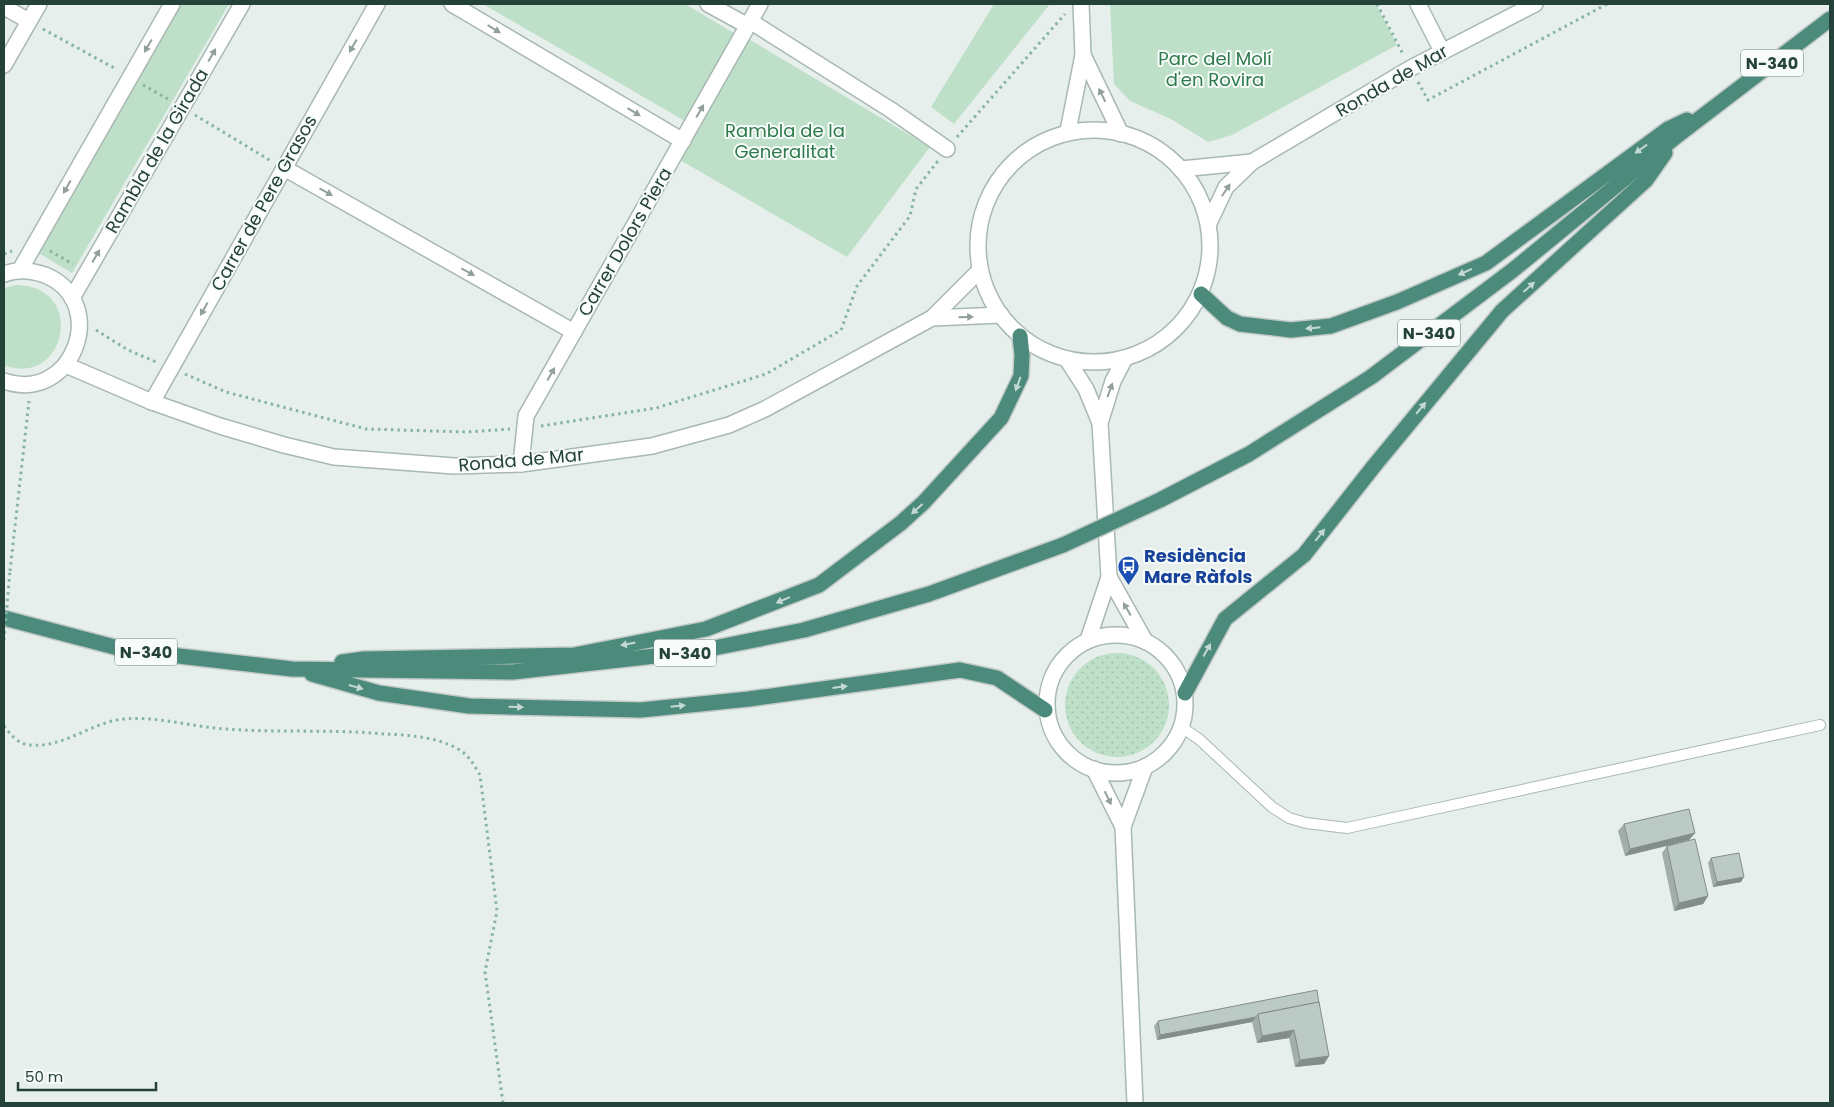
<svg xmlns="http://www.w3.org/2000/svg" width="1834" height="1107" font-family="Poppins,sans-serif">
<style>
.green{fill:#bfe0c8}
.garden{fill:url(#garden-dots)}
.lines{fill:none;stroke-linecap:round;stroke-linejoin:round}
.service-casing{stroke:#a8b8b2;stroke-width:12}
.pedestrian-casing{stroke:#a8b8b2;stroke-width:18}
.minor-casing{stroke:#a8b8b2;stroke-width:18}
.tertiary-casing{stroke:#a8b8b2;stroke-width:18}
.trunk-casing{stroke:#c2cac8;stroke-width:18}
.path{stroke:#86b3a5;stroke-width:3;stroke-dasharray:2.5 4;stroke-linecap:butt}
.service{stroke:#fff;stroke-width:10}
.pedestrian{stroke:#fff;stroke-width:15}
.minor{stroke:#fff;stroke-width:15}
.tertiary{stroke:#fff;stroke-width:15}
.trunk{stroke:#4c8a7c;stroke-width:15}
.trunk-bridge-casing{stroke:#c2cac8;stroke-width:18;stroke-linecap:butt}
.path-bridge{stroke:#86b3a5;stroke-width:3;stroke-dasharray:2.5 4;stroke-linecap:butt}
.trunk-bridge{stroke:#4c8a7c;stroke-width:15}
.wall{fill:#a1aea9}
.shaded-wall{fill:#838d89}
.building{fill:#bbcac4;stroke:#838d89}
.oneway{fill:#92a09c}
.oneway2{fill:#c4d9d4}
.labels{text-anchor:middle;stroke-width:4;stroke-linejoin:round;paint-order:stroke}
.shield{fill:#f7fbf9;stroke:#637a73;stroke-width:1}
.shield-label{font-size:16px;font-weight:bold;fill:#24423a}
.park-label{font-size:18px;fill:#2d7a4b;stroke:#f7fbf9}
.street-label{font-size:18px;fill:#24423a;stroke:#f7fbf9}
.transit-label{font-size:18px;font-weight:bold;fill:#164399;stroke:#f7fbf9;text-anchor:start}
</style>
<defs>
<pattern id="garden-dots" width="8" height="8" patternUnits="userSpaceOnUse" patternTransform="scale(1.25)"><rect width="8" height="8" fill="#bfe0c8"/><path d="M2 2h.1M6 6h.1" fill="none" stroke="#a4c1ad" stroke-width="1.8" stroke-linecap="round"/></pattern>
</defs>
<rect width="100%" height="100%" fill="#e6efeb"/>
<g class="green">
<polygon points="179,4 229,4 72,273 37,252"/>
<polygon points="483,4 685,4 734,33 685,121"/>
<polygon points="994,4 1050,4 954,124 931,107"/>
<polygon points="1110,4 1376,4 1397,45 1232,135 1208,142 1171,119 1130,101 1114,84"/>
<polygon points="747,38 930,147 847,257 680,160"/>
<path d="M17,285c71,2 48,104 -13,80v-77z"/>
</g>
<circle class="garden" cx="1117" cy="705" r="52"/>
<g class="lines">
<defs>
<polyline id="service" points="1181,727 1199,739 1272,807 1289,818 1306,823 1347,828 1820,725"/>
<polyline id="pedestrian" points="750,21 891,110 947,149"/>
<g id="minor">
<polyline points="452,4 683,141"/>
<polyline points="708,4 748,26"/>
<polyline points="1418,4 1442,51"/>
<polyline points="4,7 29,21"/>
<polyline points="4,65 39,4"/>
<polyline points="284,168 574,332"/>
<polyline points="1181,169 1252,162"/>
<polyline points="1209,223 1226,187 1252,162 1411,68 1535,4"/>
<polyline points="20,270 172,4"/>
<polyline points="72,298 242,4"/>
<polyline points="152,402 377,4"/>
<polyline points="521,464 526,416 760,4"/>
</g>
<g id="tertiary">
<polyline points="1083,55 1121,134"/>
<circle cx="1094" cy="246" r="116"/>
<polyline points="1068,131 1083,55 1081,4"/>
<path d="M4,274c13,-5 27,-4 41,1 66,27 28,130 -41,106"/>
<polyline points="932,318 1001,315"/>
<polyline points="1068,361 1086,389 1100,423"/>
<polyline points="66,365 152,402 220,426 284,445 334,457 454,466 521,464 652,446 729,425 765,409 932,318 977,273"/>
<polyline points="1109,577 1145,641"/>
<circle cx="1116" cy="704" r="69"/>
<polyline points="1088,640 1109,577 1100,423 1113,381 1125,358"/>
<polyline points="1094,769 1123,827"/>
<polyline points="1135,1103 1123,827 1145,767"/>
</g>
<g id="trunk">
<polyline points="1201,294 1227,318 1240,324 1291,330 1331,326 1397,302 1486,263 1668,129 1687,120"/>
<polyline points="1160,500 1249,454 1371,377 1513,270 1678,135 1830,19"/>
<polyline points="4,618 126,650 292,669 513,672 699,651 804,630 929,594 1063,545"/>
<polyline points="342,662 364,659 574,655 706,629 819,585 901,523 924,502 1001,418 1021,376 1022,355 1020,336"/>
<polyline points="312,674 379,693 469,706 641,710 749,699 960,670 997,678 1045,710"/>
<polyline points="1185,693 1225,619 1304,555 1374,466 1502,311 1646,180 1665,153"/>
</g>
</defs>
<use href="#service" class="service-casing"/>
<use href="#pedestrian" class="pedestrian-casing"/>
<use href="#minor" class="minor-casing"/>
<use href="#tertiary" class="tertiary-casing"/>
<use href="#trunk" class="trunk-casing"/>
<g class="path">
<polyline points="1377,4 1403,54"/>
<polyline points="43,29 116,69"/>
<polyline points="1418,82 1428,100 1607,4"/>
<polyline points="143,85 168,99"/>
<polyline points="195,115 271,161"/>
<polyline points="957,137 1065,14"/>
<polyline points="50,251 73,264"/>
<polyline points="4,254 12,251"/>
<polyline points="96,330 128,350 156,362"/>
<polyline points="185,374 226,392 366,429 467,432 510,429"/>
<polyline points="541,426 656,408 766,374 841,330 857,286 910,216 916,189 938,161"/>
<polyline points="10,571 29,401"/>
<path d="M4,726c6,8 15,19 26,19 35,3 61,-23 94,-26 34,-3 68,8 102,10 53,4 106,0 159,5 24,1 52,3 73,15 11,6 16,16 22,26l17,136 -12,61 18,131"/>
</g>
<use href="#service" class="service"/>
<use href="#pedestrian" class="pedestrian"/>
<use href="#minor" class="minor"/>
<use href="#tertiary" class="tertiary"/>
<use href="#trunk" class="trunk"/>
<defs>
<polyline id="trunk-bridge" points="1063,545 1160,500"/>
</defs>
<use href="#trunk-bridge" class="trunk-bridge-casing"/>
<polyline class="path-bridge" points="4,640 10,571"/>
<use href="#trunk-bridge" class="trunk-bridge"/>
</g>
<g class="wall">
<polygon points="1624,824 1695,833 1689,840 1673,844 1708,896 1703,904 1674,911 1662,853 1667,846 1625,856 1618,831"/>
<polygon points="1711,858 1741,882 1713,887 1708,863"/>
<polygon points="1319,1005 1329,1056 1324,1064 1295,1067 1289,1038 1257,1043 1252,1022 1157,1040 1154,1026 1158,1021"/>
</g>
<g class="shaded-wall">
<polygon points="1695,833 1689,840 1625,856 1630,849"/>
<polygon points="1744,877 1741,882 1713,887 1717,882"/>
<polygon points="1708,896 1703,904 1674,911 1679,903"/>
<polygon points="1256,1017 1252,1022 1157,1040 1160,1035"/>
<polygon points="1294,1030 1289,1038 1257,1043 1262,1036"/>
<polygon points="1329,1056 1324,1064 1295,1067 1300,1060"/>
</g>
<g class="building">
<polygon points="1689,809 1695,833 1630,849 1624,824"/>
<polygon points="1695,839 1708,896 1679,903 1667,846"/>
<polygon points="1739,853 1744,877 1717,882 1711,858"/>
<polygon points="1317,990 1319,1004 1319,1002 1258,1014 1256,1017 1160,1035 1158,1021"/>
<polygon points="1319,1002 1329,1056 1300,1060 1294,1030 1262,1036 1258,1014"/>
</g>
<defs><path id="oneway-solid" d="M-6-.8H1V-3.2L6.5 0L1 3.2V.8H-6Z" transform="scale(1.25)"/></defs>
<g class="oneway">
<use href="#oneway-solid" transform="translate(494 29) rotate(31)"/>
<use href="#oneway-solid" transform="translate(148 46) rotate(120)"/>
<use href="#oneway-solid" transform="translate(353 46) rotate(120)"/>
<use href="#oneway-solid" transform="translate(212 55) rotate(-60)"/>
<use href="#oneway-solid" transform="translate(1102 95) rotate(-116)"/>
<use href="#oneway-solid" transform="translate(700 111) rotate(-60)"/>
<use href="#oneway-solid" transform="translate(634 112) rotate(31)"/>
<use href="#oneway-solid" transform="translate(67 187) rotate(119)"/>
<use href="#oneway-solid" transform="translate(1226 190) rotate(-56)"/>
<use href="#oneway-solid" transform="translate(326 192) rotate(29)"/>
<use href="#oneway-solid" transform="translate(96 256) rotate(-60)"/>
<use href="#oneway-solid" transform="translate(468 272) rotate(29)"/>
<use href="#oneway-solid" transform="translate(204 309) rotate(119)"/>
<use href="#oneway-solid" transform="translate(966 317) rotate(-2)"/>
<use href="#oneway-solid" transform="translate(551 374) rotate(-60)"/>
<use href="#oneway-solid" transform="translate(1110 390) rotate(-70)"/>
<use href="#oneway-solid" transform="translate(1127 609) rotate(-120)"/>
<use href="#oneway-solid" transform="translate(1108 798) rotate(64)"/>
</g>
<g class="oneway2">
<use href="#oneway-solid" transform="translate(1641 149) rotate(144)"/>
<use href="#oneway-solid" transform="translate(1465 272) rotate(156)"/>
<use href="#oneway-solid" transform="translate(1529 287) rotate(-42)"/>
<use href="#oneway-solid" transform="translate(1313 328) rotate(174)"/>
<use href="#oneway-solid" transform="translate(1018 384) rotate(110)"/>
<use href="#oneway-solid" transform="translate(1421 408) rotate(-50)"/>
<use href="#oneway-solid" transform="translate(917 509) rotate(138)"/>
<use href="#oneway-solid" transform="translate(1320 535) rotate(-52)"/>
<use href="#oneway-solid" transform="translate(783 600) rotate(157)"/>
<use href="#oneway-solid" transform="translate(628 644) rotate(169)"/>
<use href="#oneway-solid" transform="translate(1207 650) rotate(-61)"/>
<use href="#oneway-solid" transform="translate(356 687) rotate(16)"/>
<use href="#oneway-solid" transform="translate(840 687) rotate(-7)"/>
<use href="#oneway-solid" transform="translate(678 706) rotate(-6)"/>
<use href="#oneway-solid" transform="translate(516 707) rotate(1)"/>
</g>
<defs>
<symbol id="bus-pin" viewBox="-11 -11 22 30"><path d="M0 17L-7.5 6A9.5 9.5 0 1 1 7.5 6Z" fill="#1a4fb4" stroke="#f7fbf9"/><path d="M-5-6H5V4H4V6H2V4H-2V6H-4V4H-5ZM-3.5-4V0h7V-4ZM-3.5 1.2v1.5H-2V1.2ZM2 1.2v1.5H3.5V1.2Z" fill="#fff"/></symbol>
</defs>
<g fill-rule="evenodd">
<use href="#bus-pin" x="1116" y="554" width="25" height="34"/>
</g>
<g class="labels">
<g class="shield">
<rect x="1741" y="49.5" width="62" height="27" rx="4"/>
<rect x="1398" y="319.5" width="62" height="27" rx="4"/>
<rect x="115" y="638.5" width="62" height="27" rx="4"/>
<rect x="654" y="639.5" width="62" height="27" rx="4"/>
</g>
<g class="shield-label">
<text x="1772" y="69">N-340</text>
<text x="1429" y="339">N-340</text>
<text x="146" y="658">N-340</text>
<text x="685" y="659">N-340</text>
</g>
<g class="park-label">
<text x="1215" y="65">Parc del Molí<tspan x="1215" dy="21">d'en Rovira</tspan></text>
<text x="785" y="137">Rambla de la<tspan x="785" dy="21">Generalitat</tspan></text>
</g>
<g class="street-label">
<text transform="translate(1392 81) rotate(-30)" y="6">Ronda de Mar</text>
<text transform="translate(157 151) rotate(-60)" y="6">Rambla de la Girada</text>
<text transform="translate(264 203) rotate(-61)" y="6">Carrer de Pere Grasos</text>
<text transform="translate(625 242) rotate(-60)" y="6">Carrer Dolors Piera</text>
<text transform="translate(521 460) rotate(-5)" y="6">Ronda de Mar</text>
</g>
<g class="transit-label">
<text x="1144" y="562">Residència<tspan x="1144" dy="21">Mare Ràfols</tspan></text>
</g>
</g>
<rect width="1834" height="1107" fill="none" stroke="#24423a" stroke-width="10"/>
<path d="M18 1082v8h138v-8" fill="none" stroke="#24423a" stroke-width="2.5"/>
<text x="25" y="1082" font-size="15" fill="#24423a" stroke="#f7fbf9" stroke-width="4" paint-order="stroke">50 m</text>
</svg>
